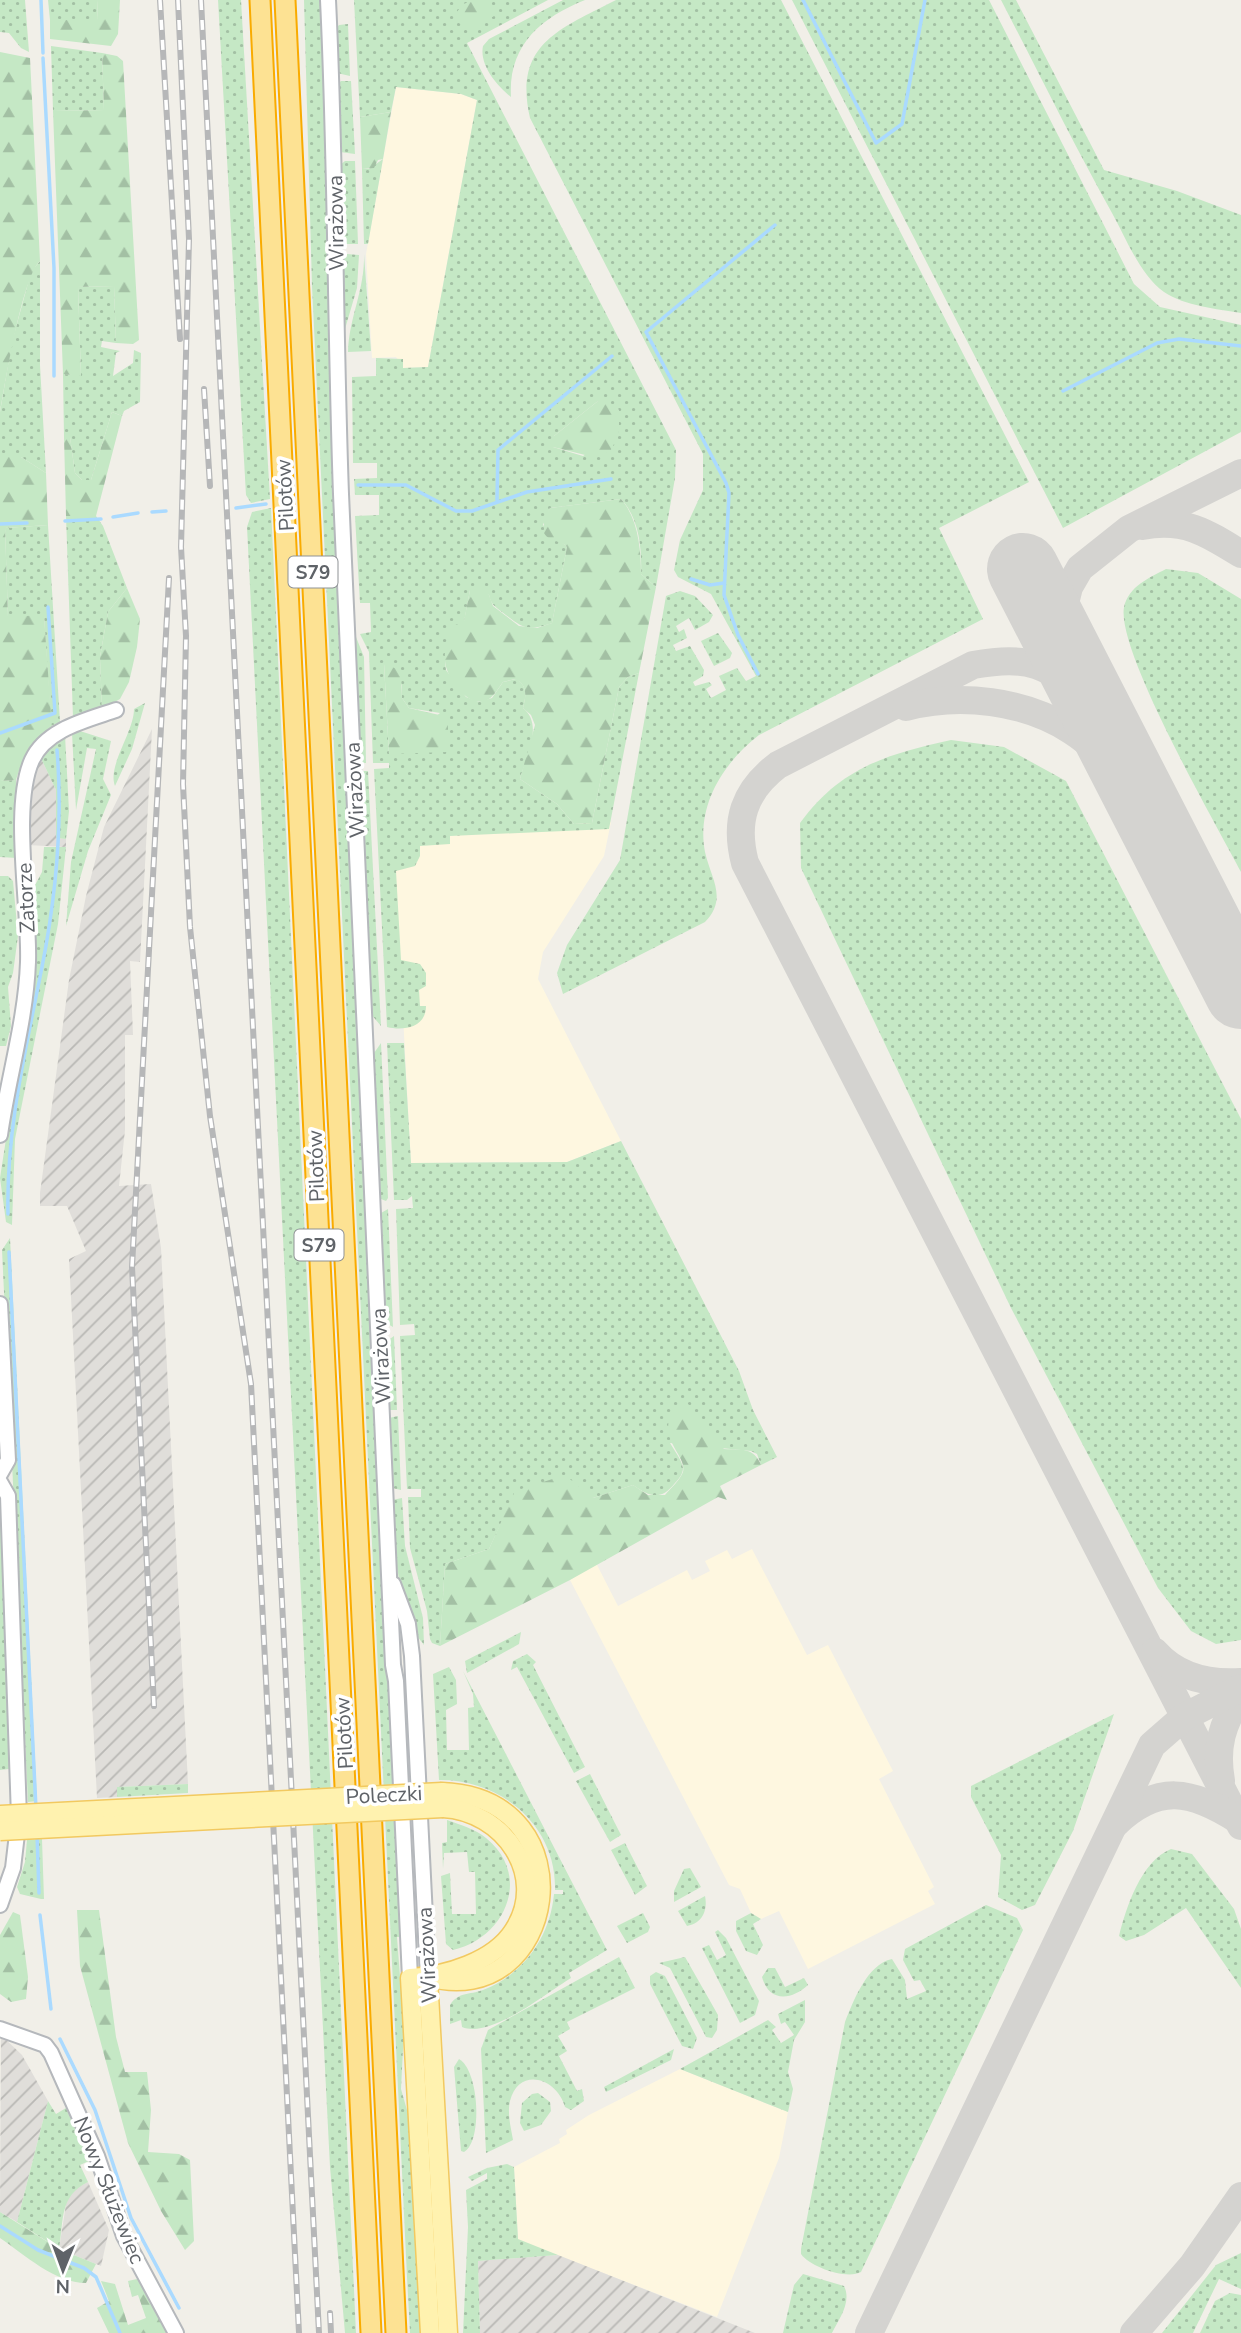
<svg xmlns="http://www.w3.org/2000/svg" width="1241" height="2333" font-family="'Nunito Sans',sans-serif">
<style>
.commercial{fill:#fef7e0}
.industrial{fill:url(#industrial-furrows)}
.grass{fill:url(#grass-dots);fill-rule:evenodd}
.forest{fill:url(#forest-firs)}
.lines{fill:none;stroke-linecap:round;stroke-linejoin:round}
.stream{stroke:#aadaff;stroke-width:3.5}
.taxiway{stroke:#d4d3d0;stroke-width:28}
.runway{stroke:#d4d3d0;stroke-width:72}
.minor-casing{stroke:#b5b8bc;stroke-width:18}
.major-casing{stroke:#f2c960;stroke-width:21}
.highway-casing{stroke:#f9ab00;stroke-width:23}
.minor{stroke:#fff;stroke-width:14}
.major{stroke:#fff2af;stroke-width:18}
.highway{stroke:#fde293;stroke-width:19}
.rail-casing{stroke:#b6b7b8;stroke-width:6}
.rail{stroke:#fff;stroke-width:3.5;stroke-dasharray:10;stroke-linecap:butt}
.major-bridge-casing{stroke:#f2c960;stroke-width:21;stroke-linecap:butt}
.major-bridge{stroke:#fff2af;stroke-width:18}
.labels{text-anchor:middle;stroke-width:7;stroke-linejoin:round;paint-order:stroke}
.shield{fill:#fff;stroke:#8f9295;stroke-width:2}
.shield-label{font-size:19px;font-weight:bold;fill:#5f6368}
.street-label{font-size:21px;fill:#5f6368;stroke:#fff}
</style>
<defs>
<pattern id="industrial-furrows" width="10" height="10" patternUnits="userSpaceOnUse" patternTransform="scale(1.75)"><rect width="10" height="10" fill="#e0deda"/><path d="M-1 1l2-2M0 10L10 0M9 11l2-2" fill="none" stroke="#b9b8b5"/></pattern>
<pattern id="grass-dots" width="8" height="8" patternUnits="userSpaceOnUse" patternTransform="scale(1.75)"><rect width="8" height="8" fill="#c5e8c5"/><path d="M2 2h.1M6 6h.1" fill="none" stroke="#a3c0a4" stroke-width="1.8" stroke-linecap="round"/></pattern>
<pattern id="forest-firs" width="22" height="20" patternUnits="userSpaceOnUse" patternTransform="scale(1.75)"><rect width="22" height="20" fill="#c5e8c5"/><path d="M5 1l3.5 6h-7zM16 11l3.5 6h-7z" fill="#a3c0a4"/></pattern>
</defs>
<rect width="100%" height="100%" fill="#f1efe8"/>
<g class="commercial">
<polygon points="396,87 461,94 477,100 428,367 403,368 396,357 372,358 366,254"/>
<polygon points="611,822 604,856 543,952 538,979 621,1141 567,1162 411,1163 393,833"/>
<polygon points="752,1549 807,1655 828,1645 893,1771 879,1779 934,1887 928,1891 935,1904 808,1969 779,1911 761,1919 751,1913 740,1889 729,1885 570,1580 596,1563 618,1606 687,1570 692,1580 710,1571 705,1561 727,1550 732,1559"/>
<polygon points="680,2069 788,2112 779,2158 717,2317 518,2240 514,2167 560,2143 559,2139 567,2134 566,2130 589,2115"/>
</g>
<g class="industrial">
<polygon points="152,729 140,962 130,961 133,1035 125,1035 125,1130 119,1186 151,1184 161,1248 188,1784 117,1787 117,1797 97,1798 69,1259 86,1251 67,1206 40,1206 40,1193 69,980 86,896 104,827"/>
<polygon points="39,754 56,790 57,838 66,839 66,847 27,845 31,776"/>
<polygon points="1,2035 22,2055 48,2101 17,2222 0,2212"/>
<polygon points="88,2182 109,2230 101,2266 59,2249 67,2198 72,2190"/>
<polygon points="558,2255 755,2333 480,2333 478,2261"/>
</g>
<g class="grass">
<polygon points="0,0 25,0 29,52 21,48 9,33 0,32"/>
<polygon points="48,0 97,0 98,20 50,20"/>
<polygon points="218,0 241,0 270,499 251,503 246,495"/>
<polygon points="304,0 323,0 332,283 331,378 394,1783 400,1937 397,1937 404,2029 401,2089 412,2128 419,2311 423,2333 410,2333 407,2277 312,286"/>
<path d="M354,0h194l-81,43 209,407 -1,28 -19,109 -15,-13c1,-26 -2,-56 -20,-75l-71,9 -7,17 24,22 -15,76c-27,10 -31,3 -50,-11 -8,-6 -11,-8 -13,-17l-19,-5 -6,32 -19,40 1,8 20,27 13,5 13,-4 11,-16 13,-3c12,7 10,17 7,29 21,17 3,48 -3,71l37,25 17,20 18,-1 27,-136 9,-10 11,-4 -30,156 -159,7v8l-30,2v10l-5,10 -19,5 5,89 19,4 6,9v13l-7,4 1,16h6c0,22 -23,25 -39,21l-13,-258 15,-1v-5h-16l-4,-111 -9,-18 11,-2 -1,-29h-10l-5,-87 24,-1v-20h-24l-1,-16 23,-1v-15h-24l-1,-86 24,-1v-18l27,1v9l25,-1 49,-267 -16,-6 -65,-7 -5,25 -31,5zM598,401l21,9v24l-36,22 -30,-9 1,-11zM384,664l18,21v13l7,10 31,5 -51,41z"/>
<path d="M563,0h22c-45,18 -77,46 -74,97 -14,-11 -32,-32 -28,-51l6,-7z"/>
<path d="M616,0h165l248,482 -90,46 44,91 -224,116c-35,27 -63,70 -54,117 6,27 23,46 0,70l-142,72 -6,-21 10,-28 53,-85 46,-264 14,-5 15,5 18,19 -4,7 -14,8 -6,-12 -13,8 3,6 5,-3 3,9 -14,7 3,6 14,-5 14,24 -1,6 -10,6 2,4 14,-4 3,3 -6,4 5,9 15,-8 -7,-14 18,-8 9,13 10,-5 -45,-82 -33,-17 -4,-7 6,-30 23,-50v-36l-173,-336c-17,-74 30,-89 86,-118z"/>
<polygon points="792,0 989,0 1134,284 1160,307 1241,325 1241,432 1063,528"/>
<path d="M1001,0h15l88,170 73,21 64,24v98c-24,-4 -56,-7 -77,-21 -24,-17 -38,-54 -52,-79 -39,-70 -74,-142 -111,-213z"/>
<polygon points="348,24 350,76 337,73 335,30 339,25"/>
<polygon points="51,46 102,53 104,110 53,111"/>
<polygon points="341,81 351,81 355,154 340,152 337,85"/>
<polygon points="383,159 368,244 364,244 362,169 369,169"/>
<polygon points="345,161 355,161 358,244 346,244 342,241 340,165"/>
<polygon points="347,254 359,255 357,288 345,329 343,258"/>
<path d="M364,254l7,97 -23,1c1,-35 17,-62 16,-98z"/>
<polygon points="40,261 40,365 46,473 21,457 0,457 0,412 12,342 31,272"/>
<polygon points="114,286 116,343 102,341 101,347 120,351 116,353 113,376 133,363 134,350 141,353 140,402 124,411 122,416 112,412 91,480 82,480 75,473 70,437 64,437 63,374 81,375 78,287"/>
<polygon points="271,508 356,2333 345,2333 330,2167 247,527 252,512"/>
<polygon points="66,516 96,516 103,526 127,588 108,612 100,657 102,709 73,718"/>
<polygon points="48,525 60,722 51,726 44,616 8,618 5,528"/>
<path d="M1166,569l32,4 43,26v273c-25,-48 -125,-221 -117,-265 5,-21 25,-29 42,-38z"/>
<polygon points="353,618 356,637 364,657 366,763 359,763"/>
<polygon points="718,633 732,653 730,658 714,666 701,641"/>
<path d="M145,703l-13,46 -17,37c-8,-20 19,-54 19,-77z"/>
<polygon points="80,731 111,741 103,779 111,795 88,851 66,926 71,862 96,749 87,748 76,810 72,733"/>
<polygon points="65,735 69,811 66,839 56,838 56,790 39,754"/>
<path d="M951,740l53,7 62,34 175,338v521l-25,4 -25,-13 -33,-43 -147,-280 -210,-440 -1,-45c40,-55 87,-69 151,-83z"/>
<polygon points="364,771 368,771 381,1026 370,1013 361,773"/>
<polygon points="16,780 17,858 0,857 0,781"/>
<polygon points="44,847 66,847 58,924 15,1139 12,1225 6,1222 0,1178 34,957 32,891 42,872"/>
<polygon points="0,876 8,876 13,881 18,936 13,973 8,987 11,1026 6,1046 0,1046"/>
<polygon points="381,1043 388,1198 386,1201 381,1199 372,1056"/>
<path d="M387,1043h17l7,120 156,-1 54,-21 118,230 14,39 24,47 -16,8 -4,-11 -6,-3 -81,-8c4,7 12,17 13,25 0,6 -4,11 -8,15 -14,18 -25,14 -42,2l-40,13 -77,-7 -27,58 -44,15 -5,82 -8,-3 -2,-4 -3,-28 -17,-63 -2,-51h13v-8h-14l-7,-150v-3l15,-1 -1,-11 -14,1 -4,-116 17,-1 -1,-12 -5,4h-13z"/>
<polygon points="388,1209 393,1327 386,1323 381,1213"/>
<polygon points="10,1238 37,1801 28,1802 2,1250"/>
<polygon points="394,1336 397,1410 389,1410 387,1341"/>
<polygon points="398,1416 401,1490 392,1488 389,1418"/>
<polygon points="0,1496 3,1503 12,1762 9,1769 0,1770"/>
<polygon points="402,1498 405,1546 423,1618 424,1645 417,1636 401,1592 395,1554 392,1500"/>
<polygon points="521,1632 519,1644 467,1673 465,1661"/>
<polygon points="527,1654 536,1662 533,1665 585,1767 574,1773 517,1667 511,1670 513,1661"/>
<path d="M449,1667l7,13 1,24 -11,6 1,40h22l-1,-42 6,-1 -1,-13 -10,-23 144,279 -38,23 2,5c-25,15 -80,61 -109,49l-1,-7 -11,4v-19c8,-13 19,-10 33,-15 41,-16 67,-53 71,-96h9v-4h-8c2,-65 -55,-111 -116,-110l-6,-106z"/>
<polygon points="1114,1714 1073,1831 1035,1905 1022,1910 998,1897 1001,1855 971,1797 971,1786"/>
<polygon points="590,1774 621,1835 610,1842 576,1781"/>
<polygon points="188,1784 188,1793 117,1797 117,1787"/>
<path d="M447,1820c14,5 28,9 39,18 47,38 19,100 -33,112l-7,-6 -5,-68 9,-3 2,41h24l-1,-42h-6l-2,-20 -23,1 -1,16 -1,-26 5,-1z"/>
<polygon points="42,1839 44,1899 41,1899 20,1894 17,1887 25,1862 27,1840"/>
<polygon points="625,1843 647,1886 635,1895 611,1850"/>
<path d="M1171,1849l21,5 42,55 7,20v59l-55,-80 -42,27 -18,6 -7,-5c7,-28 22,-75 52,-87z"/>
<polygon points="690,1868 701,1887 674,1902 674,1891 684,1869"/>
<path d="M705,1896c3,15 -3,27 -18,30l-9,-15z"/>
<path d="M986,1905l31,13 6,12 -162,342c-14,8 -51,-5 -60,-18v-5l44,-227c8,-20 22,-58 47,-63l13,21 2,19 19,-8 -6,-11 -6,1 -11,-21 2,-11z"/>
<polygon points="643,1913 650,1927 648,1932 627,1943 617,1926"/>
<polygon points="751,1913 761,1919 753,1924 763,1945 757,1955 746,1951 736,1931 736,1921"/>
<polygon points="718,1930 726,1938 759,2001 755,2015 740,2023 702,1948 709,1945 717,1960 726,1955 715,1932"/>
<path d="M619,1957l16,31 -68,34 3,7 -12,7 9,15 -8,5 18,35 5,-2 2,12 -13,9 -6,-3c-8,-29 -46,-41 -55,-6 -3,12 1,27 3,39l-27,13 -5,-104 7,-19z"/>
<polygon points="685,1957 718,2015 717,2030 712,2038 706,2037 670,1968 659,1963"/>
<path d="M768,1968h7l10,19 19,-9 4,7c-16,15 -39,18 -46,-8z"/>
<polygon points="656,1972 665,1976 697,2038 693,2049 682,2046 650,1984 650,1976"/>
<polygon points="805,2000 805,2022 794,2040 788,2072 793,2089 788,2112 680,2069 768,2020 776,2027 772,2030 781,2043 794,2035 785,2022 781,2024 778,2014"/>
<polygon points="674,2049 671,2060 606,2092 604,2087"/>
<path d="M459,2059c20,11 24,82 5,93l-3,-1 -7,-84z"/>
<polygon points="538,2093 550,2102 551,2111 541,2125 524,2131 520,2123 522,2103 532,2094"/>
<path d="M48,2101l8,13 10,-6 23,53 -9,4 8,17c-29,14 -24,38 -29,67l-42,-27z"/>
<polygon points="507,2164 514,2167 518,2239 558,2255 478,2261 480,2333 463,2333 468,2227 466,2190 487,2179 487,2173 472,2181 468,2177 487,2168"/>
<polygon points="1241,2253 1241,2289 1219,2279 1193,2333 1162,2333 1216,2265"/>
<path d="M803,2274l41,12c8,16 -5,33 -12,47h-49l11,-48z"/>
<polygon points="1230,2293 1241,2295 1241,2333 1200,2333 1215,2301"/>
</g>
<g class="forest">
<polygon points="97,0 120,0 118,34 111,46 50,39 50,20 98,20"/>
<polygon points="473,1 489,3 494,16 468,30 458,22 456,13 463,4"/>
<path d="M0,52l30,6 10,203c-18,16 -35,124 -40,151z"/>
<polygon points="102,53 117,56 123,61 139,340 133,344 116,343 114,286 78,287 81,376 63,374 53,111 104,110"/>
<polygon points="391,112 383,159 378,160 374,168 362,169 360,117"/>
<polygon points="598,401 606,401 619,410 619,434 610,452 593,457 553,447 551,441 554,436"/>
<polygon points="112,412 122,416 96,516 66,516 64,437 70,437 75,473 82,480 91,480"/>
<path d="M0,457h21l25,16 2,52 -43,3 3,89 36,-2 8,115c-19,15 -29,26 -36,50l-16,1z"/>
<path d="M621,499c17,19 20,50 20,75l15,13 -17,86 -11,4 -9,10 -27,136 -18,1 -17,-20 -37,-25 15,-54 -4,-10 -8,-7c3,-12 5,-23 -8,-29l-12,3c-4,5 -8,13 -14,17 -19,13 -44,-22 -44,-39 -1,-11 3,-22 6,-33l13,-6 6,-31 8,-3 11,8 4,11 26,20 18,2 15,-5 15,-76c-7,-8 -17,-4 -23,-14v-15l6,-10z"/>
<polygon points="127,588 140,619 137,647 129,682 120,699 102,709 100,657 108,612"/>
<polygon points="384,663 401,671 402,698 409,708 448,717 448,752 389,754"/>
<path d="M688,1404l36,45c17,1 30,-2 37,16l-41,21 7,14 -9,-3 -148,83 -130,66 5,-82 44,-15 26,-58 50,-16 28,23 40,-13 15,10h17c6,-7 15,-15 18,-23 4,-17 -25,-31 -11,-61z"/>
<polygon points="77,1910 99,1910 116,2037 125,2072 147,2072 151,2110 148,2152 179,2154 190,2160 194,2241 185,2250 161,2211 128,2143 80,1966"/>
<polygon points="13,1912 20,1915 28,1977 26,1999 11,2002 0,1994 0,1935"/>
<path d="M0,2212l59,37 37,15 -10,19c-31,0 -61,-28 -86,-45z"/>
<polygon points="137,2279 141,2282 170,2333 109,2333 97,2308 109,2301 101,2281 115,2284 128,2325 146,2318 138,2295 132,2297 128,2281"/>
</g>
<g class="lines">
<g class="stream">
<polyline points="41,0 43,53"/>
<polyline points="803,0 876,143 902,124 925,0"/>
<polyline points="43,58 54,268 54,376"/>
<polyline points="1063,391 1157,343 1179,339 1241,346"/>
<polyline points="358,485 406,485 456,511 472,511 527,492 611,479"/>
<polyline points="497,500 498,450 612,356"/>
<polyline points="236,508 266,504"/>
<polyline points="152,512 166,511"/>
<polyline points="113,517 138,513"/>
<polyline points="65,521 101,519"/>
<polyline points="0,524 27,523"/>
<polyline points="691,579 710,585 724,583"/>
<polyline points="758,674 738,635 724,595 729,493 726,483 646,332 775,225"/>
<polyline points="0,733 55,713 48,607"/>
<path d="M8,1214c-2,-85 18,-165 34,-247 14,-71 21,-145 15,-217"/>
<polyline points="9,1252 36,1809"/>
<polyline points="37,1834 39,1893"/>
<polyline points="40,1915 51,2009"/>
<polyline points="60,2039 95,2110 131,2218 179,2308"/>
<polyline points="0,2226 38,2250 84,2268 96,2277 120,2333"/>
</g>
<g class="taxiway">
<path d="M1142,526c42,-8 64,6 99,28"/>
<polyline points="1063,647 1061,619 1069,587 1080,568 1129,529 1241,473"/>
<path d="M1090,700c-44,-36 -60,-45 -117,-35l-195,100c-34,26 -44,56 -33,98l496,963"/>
<path d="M906,707c53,-14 119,-7 166,24 22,14 41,34 61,52"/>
<path d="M1155,1652c22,25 54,32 86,30"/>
<path d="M1221,1781c-6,-34 1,-58 20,-86"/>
<path d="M1115,1824c43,-41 76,-34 123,-4"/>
<polyline points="869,2333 1152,1745 1184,1717 1241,1688"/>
<polyline points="1134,2333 1192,2266 1241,2196"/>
</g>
<polyline class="runway" points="1023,569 1241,993"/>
<defs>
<g id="minor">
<path d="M328,0c8,165 7,329 13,494 15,390 37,780 52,1171l3,16 14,297"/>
<path d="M0,1135c8,-57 26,-115 28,-173 2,-53 -17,-156 4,-202 14,-31 55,-40 84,-50"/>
<polyline points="0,1304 8,1460 0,1474"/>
<polyline points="0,1482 8,1496 19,1817 13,1868 0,1905"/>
<polyline points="393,1584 408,1624 412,1656 428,1977"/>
<polyline points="0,2029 45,2045 51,2053 97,2156 124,2236 176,2333"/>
</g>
<g id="major">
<polyline points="428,1977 448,2333"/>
<path d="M428,1977c130,36 164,-179 14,-185"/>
<path d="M430,2333l-20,-355c35,-2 84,-16 104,-48 35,-55 -11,-119 -71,-122"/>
</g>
<g id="highway">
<polyline points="260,0 371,2333"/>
<polyline points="285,0 396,2333"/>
</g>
</defs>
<use href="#minor" class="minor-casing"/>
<use href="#major" class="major-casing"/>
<use href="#highway" class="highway-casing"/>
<use href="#minor" class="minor"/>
<use href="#major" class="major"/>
<use href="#highway" class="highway"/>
<defs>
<g id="rail">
<polyline points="160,0 180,339"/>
<polyline points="178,0 189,239 181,547 186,636 183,784 190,927 210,1116 251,1384 299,2333"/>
<polyline points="201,0 319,2333"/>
<polyline points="204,389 210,486"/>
<polyline points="154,1706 132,1267 169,578"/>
<polyline points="330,2313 331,2333"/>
</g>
</defs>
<use href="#rail" class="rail-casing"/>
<use href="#rail" class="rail"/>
<defs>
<g id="major-bridge">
<polyline points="0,1815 442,1792"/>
<polyline points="0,1831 443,1808"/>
</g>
</defs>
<use href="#major-bridge" class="major-bridge-casing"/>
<use href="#major-bridge" class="major-bridge"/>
</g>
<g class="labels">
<g class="shield">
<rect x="288.5" y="556.5" width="49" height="31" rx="5"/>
<rect x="294.5" y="1229.5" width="49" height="31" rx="5"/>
</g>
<g class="shield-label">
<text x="313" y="579">S79</text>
<text x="319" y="1252">S79</text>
</g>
<g class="street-label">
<text transform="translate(336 223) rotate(-91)" y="7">Wirażowa</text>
<text transform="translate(285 495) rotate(-93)" y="7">Pilotów</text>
<text transform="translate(355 790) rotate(-93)" y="7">Wirażowa</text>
<text transform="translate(26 898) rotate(-93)" y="7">Zatorze</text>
<text transform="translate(316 1166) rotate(-92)" y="7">Pilotów</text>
<text transform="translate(381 1356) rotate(-93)" y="7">Wirażowa</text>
<text transform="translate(344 1733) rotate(-93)" y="7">Pilotów</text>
<text transform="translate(384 1795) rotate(-3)" y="7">Poleczki</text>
<text transform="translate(427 1955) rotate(-93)" y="7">Wirażowa</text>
<text transform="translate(109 2190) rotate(68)" y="7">Nowy Służewiec</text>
</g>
</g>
<g transform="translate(63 2270) rotate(181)" stroke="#ffffff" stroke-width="5" paint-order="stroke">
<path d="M0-5L12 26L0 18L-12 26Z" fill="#5f6368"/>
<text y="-10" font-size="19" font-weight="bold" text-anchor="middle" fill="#5f6368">N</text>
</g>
</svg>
